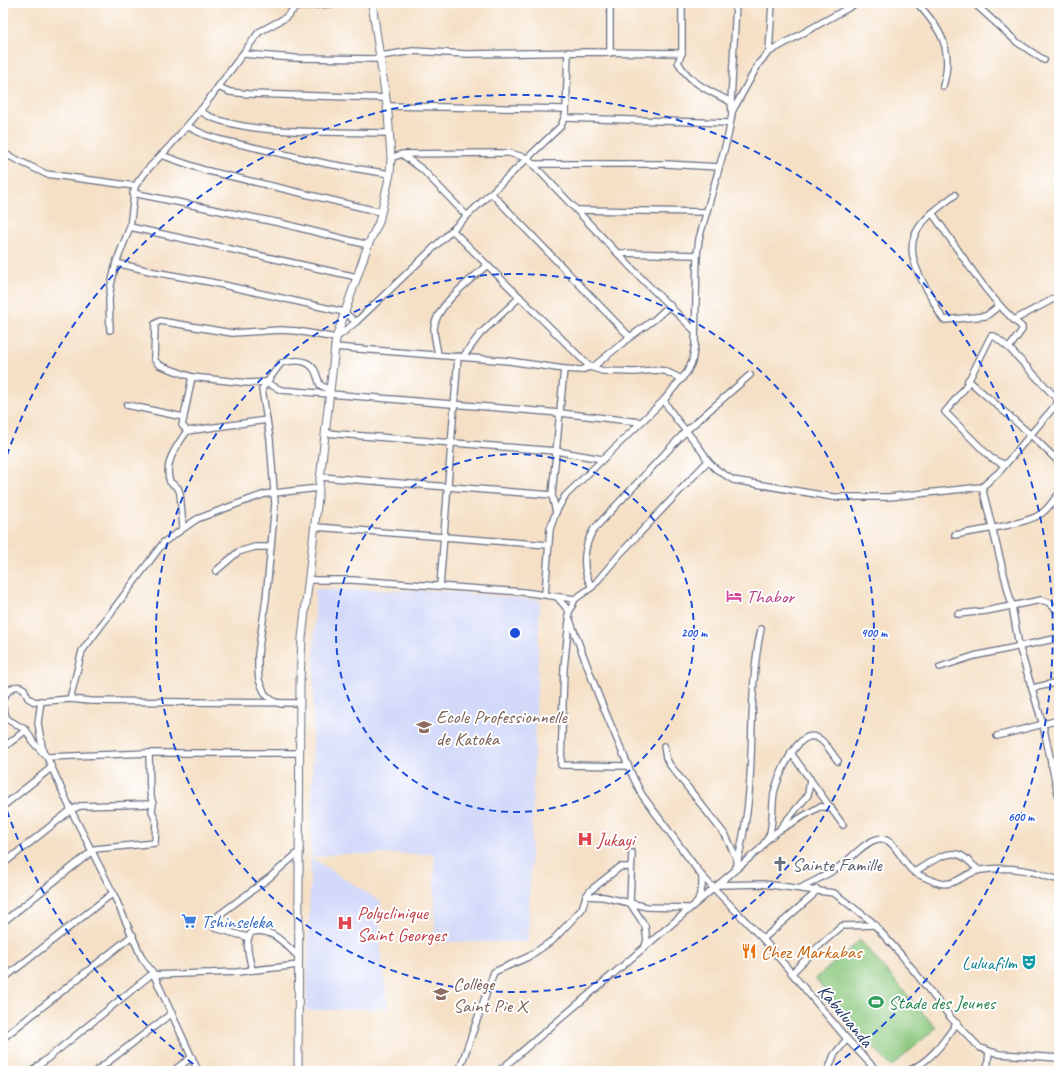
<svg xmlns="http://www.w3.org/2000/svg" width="1062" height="1074" font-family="Caveat,sans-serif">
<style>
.built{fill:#d3d9f9}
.green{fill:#8cc87e;stroke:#547c6e}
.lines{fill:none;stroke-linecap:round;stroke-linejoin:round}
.minor-casing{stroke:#676d82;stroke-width:8}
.tertiary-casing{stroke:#676d82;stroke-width:9}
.minor{stroke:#fff;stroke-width:5.5}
.tertiary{stroke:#fff;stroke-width:7}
.ring{fill:none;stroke:#1d4ed8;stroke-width:2;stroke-dasharray:7 5}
.labels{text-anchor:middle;stroke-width:4;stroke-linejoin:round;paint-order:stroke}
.hotel-label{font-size:19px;fill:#b23c85;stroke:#fff;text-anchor:start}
.education-label{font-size:19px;fill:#785e54;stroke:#fff;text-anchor:start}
.health-label{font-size:19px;fill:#be3a42;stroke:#fff;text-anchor:start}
.worship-label{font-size:19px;fill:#5b616d;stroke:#fff;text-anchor:start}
.shop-label{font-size:19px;fill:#366cbe;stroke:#fff;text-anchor:start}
.food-label{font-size:19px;fill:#c56008;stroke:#fff;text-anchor:start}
.culture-label{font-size:19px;fill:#0d838f;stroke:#fff;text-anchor:end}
.leisure-label{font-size:19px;fill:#27864d;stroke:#fff;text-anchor:start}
.street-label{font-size:19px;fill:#1b2f5e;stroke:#fff}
.centre{fill:#1d4ed8;stroke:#fff;stroke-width:2}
.ring-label{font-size:12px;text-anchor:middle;font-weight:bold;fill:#1d4ed8;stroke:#fff;stroke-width:4;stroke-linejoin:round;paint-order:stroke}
</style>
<rect width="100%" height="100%" fill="#fff"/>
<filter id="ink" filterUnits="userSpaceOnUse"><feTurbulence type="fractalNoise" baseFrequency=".025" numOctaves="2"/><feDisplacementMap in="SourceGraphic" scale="8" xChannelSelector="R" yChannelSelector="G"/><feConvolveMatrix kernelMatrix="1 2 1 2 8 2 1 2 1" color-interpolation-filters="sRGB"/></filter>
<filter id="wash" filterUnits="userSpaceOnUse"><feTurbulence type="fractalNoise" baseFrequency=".012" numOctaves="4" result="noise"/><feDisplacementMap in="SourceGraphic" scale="16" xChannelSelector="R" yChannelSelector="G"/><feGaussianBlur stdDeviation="0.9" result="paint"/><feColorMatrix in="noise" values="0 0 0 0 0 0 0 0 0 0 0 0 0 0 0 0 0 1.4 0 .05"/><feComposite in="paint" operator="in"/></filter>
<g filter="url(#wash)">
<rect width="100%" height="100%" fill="#f5e0c6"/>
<polygon class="built" points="315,589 437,591 540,600 528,942 435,942 434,854 335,854 312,858 381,902 380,943 388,1008 306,1011 311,857"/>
<polygon class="green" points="860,940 936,1028 891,1067 815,979"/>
</g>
<g filter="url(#ink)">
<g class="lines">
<defs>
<g id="minor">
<path d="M682,3v50l-4,9c12,22 32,29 53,40"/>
<path d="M917,3c24,26 37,47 26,83"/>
<polyline points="974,3 1018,43 1044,60"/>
<polyline points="296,7 338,3"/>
<polyline points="568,52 566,113 561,126 356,322 336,338 297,331 280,330 232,333 160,321 155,324 154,359 159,365 192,377 248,383 265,382 281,390 560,413 640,422"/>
<polyline points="769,52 772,3"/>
<polyline points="610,53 610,3"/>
<polyline points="243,54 295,58 380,59"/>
<polyline points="380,56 413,51 467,54 586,52 682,53"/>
<polyline points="218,87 230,92 249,94 386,98"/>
<polyline points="387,106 566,109"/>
<path d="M200,111c37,26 142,20 189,22"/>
<polyline points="732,112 759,63 769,52 857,3"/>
<polyline points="565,118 730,123"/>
<polyline points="187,126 205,135 221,140 328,164 390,174"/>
<polyline points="3,153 46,174 135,186"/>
<polyline points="161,155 204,170 381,212"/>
<polyline points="403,155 423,170 467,216"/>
<polyline points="391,158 402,154 498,153 509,153 527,158 642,279 695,331"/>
<polyline points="534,164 666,164 719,167"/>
<polyline points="133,193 280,223 368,245"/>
<polyline points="491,193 630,337"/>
<path d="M955,195c-45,33 -56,48 -26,98 5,8 9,20 15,27l42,-4 13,-10"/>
<polyline points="577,210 707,212"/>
<path d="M932,213c29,39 53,83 90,114v3l-13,18"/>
<polyline points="130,227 357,277"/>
<polyline points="452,230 590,367"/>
<polyline points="620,253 697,255"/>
<polyline points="116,263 154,272 210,282 344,312 356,322"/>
<polyline points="1014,320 1059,296"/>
<polyline points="110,330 109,299 111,285 116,263 130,227 135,186 147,170 169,147 204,106 259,32 285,18 296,7 294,3"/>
<polyline points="334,347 509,361 564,369 581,370 590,367 603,371 635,372 655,370 665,371 682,379"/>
<path d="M438,355c-1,-8 -4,-18 -4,-27 2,-23 37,-48 53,-63"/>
<polyline points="463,357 480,334 520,297"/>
<polyline points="593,367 630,337 655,319 670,305"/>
<polyline points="968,380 1031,435 1059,462"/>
<path d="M664,400c11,23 32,38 44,61"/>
<polyline points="127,405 183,417"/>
<polyline points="187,431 267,420"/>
<polyline points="325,433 556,451 602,459"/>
<polyline points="1005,465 991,458 945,412 965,388 991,336 994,336 1009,348 1059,401"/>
<polyline points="321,477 552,495"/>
<polyline points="982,487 1012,606 1019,646 1043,725 1059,798"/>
<polyline points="556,512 565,496 664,400 687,372 692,362 695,344 697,255 699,239 728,136 732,114 731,102 736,3"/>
<path d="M183,527l-3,-34 -2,-5 -8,-6c-7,-19 7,-36 17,-51l-5,-6 1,-4 9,-44"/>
<polyline points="316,527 548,545"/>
<path d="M955,535c19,-4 74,-11 87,-22 7,-5 11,-13 17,-19"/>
<polyline points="216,571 238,552 255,547 271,547"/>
<polyline points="309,580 352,580 523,592 575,599"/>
<polyline points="440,586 458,356"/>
<path d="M592,587c-11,-17 -9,-41 2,-58l93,-99 63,-55"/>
<polyline points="545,594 550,529 556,512 552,495 564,369"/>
<polyline points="557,597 569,611"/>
<polyline points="958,614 986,611 1041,600 1048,602 1059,612"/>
<polyline points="569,621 564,668 561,765 628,766"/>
<polyline points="940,667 974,656 1059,638"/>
<polyline points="1033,688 1059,682"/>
<path d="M3,699c4,-8 12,-17 21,-10l4,9 7,4 35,-3 20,2 210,2"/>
<polyline points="70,699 82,651 164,542 197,519 237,504 265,494 319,488"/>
<polyline points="41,701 38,723 43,752"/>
<path d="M281,704l-8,-3 -8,-7 -6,-14 -1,-10v-16l8,-55 9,-95 -5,-65 -8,-50 19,-26c11,-3 26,-5 33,6 3,5 4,11 6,16l10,5"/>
<polyline points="3,708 7,719 26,730 33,742 47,757 71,810 113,893 142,958 153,973 198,1071"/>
<polyline points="997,736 1059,720"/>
<polyline points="664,746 666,758 670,765 726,836 738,862"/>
<polyline points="3,748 26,730"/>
<polyline points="791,753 843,825"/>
<polyline points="47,757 149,753 300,753"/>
<polyline points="1051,764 1059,762"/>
<polyline points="3,806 51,768"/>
<polyline points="781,827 808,795 810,779"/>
<polyline points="768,839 778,831 819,807 831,807"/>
<polyline points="632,853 630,903 645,926 647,940 645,946"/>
<polyline points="3,864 71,810 80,806 153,804"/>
<path d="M735,870c5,-14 7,-30 10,-45 11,-65 2,-131 16,-196"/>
<path d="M914,872c11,-6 32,-23 46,-17 7,3 13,11 19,15"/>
<polyline points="718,885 763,884 834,893 871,921 903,957 951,1018 980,1048 999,1054 1059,1058"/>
<path d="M801,888c13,-7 26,-13 38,-21 11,-7 26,-26 39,-28 17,-3 24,25 36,33 6,4 15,7 22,10 18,7 29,-10 45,-12 16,-2 36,-2 52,2 9,2 17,7 26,7"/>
<polyline points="586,896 604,897 647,907 688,908"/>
<polyline points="698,901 702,886 702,876"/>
<polyline points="3,922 95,849 155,843 156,822 152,811 153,804 150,793 149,753"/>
<polyline points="247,937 215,928 213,926 219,915 269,878 300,851"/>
<polyline points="763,939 812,896 817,889"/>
<path d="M252,970c-2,-12 -9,-29 0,-38 21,-5 33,13 47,25"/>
<polyline points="792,973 820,945 842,926 875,925"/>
<polyline points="153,975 237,972 299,965"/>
<polyline points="3,979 113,893"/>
<polyline points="3,1038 133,935"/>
<polyline points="32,1071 153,973"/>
<polyline points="96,1071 172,1013"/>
<polyline points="173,1071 192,1057"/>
<polyline points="459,1071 494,972 528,957 553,940 582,909 586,896 591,890 620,867 631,867"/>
<path d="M499,1071l261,-222c4,-5 8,-10 10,-16 3,-13 2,-27 4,-40 3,-14 24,-66 44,-55 8,4 14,16 20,23"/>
<polyline points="828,1071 834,1055 847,1039"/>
<polyline points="877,1071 847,1039 763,939 702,876 642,795 633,777 599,697 568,615 575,599 592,587 620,554 708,461 716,469 733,480 833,497 889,497 982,487 999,472 1059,401"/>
<path d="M908,1071c23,-10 35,-28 49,-48"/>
<polyline points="987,1071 989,1052"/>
</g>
<polyline id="tertiary" points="298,1071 300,681 302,638 336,338 368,245 379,222 390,174 391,158 388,113 372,3"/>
</defs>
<use href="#minor" class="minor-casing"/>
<use href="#tertiary" class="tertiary-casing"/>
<use href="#minor" class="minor"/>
<use href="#tertiary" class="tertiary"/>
</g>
</g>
<g class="ring">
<circle cx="515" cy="633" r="179"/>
<circle cx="515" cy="633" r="359"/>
<path d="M203 1071A538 538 0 0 1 3 799M3 467A538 538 0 1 1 827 1071"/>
</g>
<defs>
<symbol id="hotel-bare" viewBox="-9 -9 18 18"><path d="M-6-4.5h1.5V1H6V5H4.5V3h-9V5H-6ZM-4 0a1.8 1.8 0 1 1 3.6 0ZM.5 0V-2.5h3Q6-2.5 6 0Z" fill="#d1479c" stroke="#fff" stroke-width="2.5" paint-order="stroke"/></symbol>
<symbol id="school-bare" viewBox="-9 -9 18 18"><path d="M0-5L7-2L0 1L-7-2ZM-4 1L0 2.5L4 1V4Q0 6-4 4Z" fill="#8d6e63" stroke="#fff" stroke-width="2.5" paint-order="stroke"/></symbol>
<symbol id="hospital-bare" viewBox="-9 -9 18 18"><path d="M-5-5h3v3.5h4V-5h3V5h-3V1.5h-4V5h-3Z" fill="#e0444e" stroke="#fff" stroke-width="2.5" paint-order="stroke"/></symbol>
<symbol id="church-bare" viewBox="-9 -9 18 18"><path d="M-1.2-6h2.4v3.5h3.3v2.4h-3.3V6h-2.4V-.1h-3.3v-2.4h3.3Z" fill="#6b7280" stroke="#fff" stroke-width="2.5" paint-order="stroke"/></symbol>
<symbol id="supermarket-bare" viewBox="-9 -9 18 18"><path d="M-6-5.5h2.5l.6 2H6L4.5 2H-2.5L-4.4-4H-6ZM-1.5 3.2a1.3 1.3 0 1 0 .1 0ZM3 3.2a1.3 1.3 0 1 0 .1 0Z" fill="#3f7fe0" stroke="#fff" stroke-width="2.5" paint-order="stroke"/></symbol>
<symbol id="restaurant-bare" viewBox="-9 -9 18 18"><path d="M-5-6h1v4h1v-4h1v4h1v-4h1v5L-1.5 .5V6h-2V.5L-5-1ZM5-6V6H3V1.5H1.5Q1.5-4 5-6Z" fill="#e8710a" stroke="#fff" stroke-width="2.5" paint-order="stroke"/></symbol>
<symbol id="theatre-bare" viewBox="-9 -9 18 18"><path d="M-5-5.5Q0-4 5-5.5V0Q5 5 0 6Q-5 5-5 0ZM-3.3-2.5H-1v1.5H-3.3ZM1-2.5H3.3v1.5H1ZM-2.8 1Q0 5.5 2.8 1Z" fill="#0f9aa8" stroke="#fff" stroke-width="2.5" paint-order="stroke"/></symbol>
<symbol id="stadium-bare" viewBox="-9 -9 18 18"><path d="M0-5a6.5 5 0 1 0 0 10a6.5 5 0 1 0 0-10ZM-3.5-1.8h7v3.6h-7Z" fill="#2e9e5b" stroke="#fff" stroke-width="2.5" paint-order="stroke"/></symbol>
</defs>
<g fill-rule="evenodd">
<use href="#hotel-bare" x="723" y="585" width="22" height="22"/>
<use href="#school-bare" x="413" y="716" width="22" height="22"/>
<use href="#hospital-bare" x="574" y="828" width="22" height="22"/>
<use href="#church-bare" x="769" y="853" width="22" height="22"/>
<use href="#supermarket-bare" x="178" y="910" width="22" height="22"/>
<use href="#hospital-bare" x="334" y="912" width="22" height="22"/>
<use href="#restaurant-bare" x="738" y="940" width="22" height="22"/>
<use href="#theatre-bare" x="1018" y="951" width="22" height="22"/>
<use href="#school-bare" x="430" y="983" width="22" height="22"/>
<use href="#stadium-bare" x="865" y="991" width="22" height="22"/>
</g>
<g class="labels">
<g class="hotel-label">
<text x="746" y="603">Thabor</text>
</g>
<g class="education-label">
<text x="436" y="723">Ecole Professionnelle<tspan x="436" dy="22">de Katoka</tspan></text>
<text x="453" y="990">Collège<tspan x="453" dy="22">Saint Pie X</tspan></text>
</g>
<g class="health-label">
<text x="597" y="846">Jukayi</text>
<text x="357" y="919">Polyclinique<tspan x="357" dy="22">Saint Georges</tspan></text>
</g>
<g class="worship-label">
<text x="792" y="871">Sainte Famille</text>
</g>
<g class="shop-label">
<text x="201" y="928">Tshinseleka</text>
</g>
<g class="food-label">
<text x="761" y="958">Chez Markabas</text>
</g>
<g class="culture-label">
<text x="1017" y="969">Luluafilm</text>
</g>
<g class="leisure-label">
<text x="888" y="1009">Stade des Jeunes</text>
</g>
<g class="street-label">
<text transform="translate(846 1015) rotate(50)" y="7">Kabuluanda</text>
</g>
</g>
<circle cx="515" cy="633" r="6" class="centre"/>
<g class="ring-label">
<text x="694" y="637">200 m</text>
<text x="874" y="637">400 m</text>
<text x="1021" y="821">600 m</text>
</g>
<rect width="1062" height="1074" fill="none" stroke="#fff" stroke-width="16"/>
</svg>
